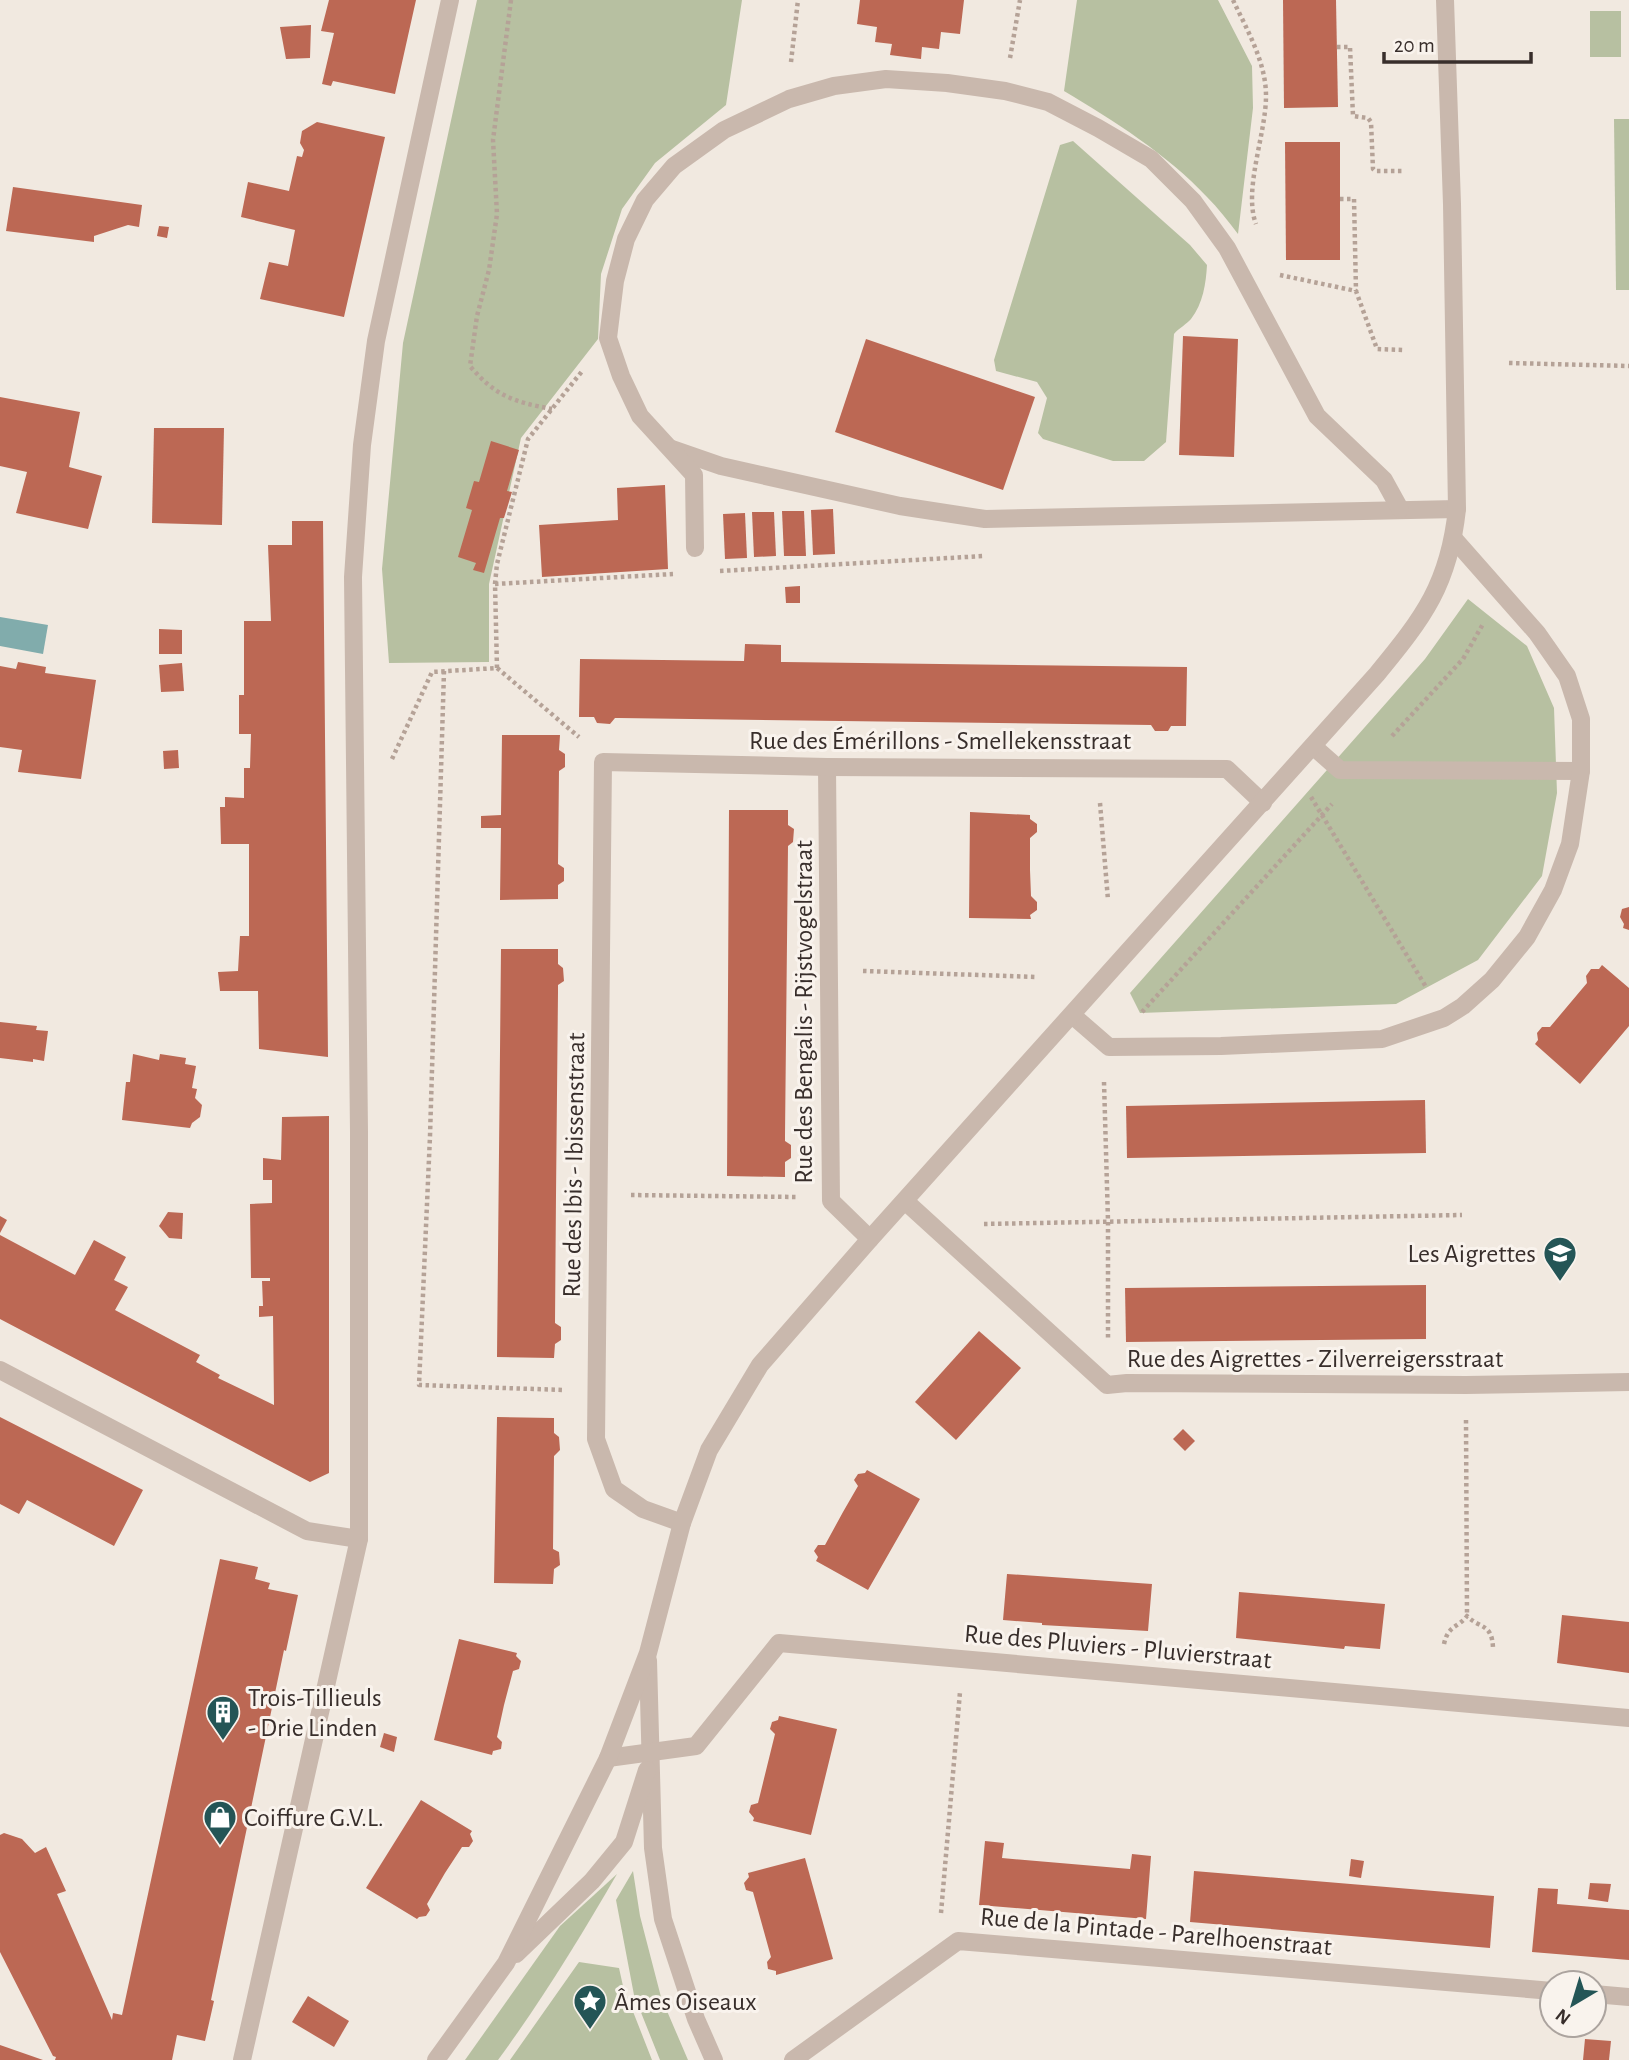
<svg xmlns="http://www.w3.org/2000/svg" width="1629" height="2060" font-family="'Alegreya Sans',sans-serif">
<style>
.green{fill:#b7c0a1}
.water{fill:#81acac}
.building{fill:#bc6854}
.lines{fill:none;stroke-linecap:round;stroke-linejoin:round}
.path{stroke:#b5a297;stroke-width:4.5;stroke-dasharray:3.5 3.5;stroke-linecap:butt}
.lane{stroke:#c9b8ad;stroke-width:18}
.street{stroke:#c9b8ad;stroke-width:18}
.labels{text-anchor:middle;stroke-width:6;stroke-linejoin:round;paint-order:stroke}
.street-label{font-size:26px;fill:#382e2b;stroke:#f9f3ed}
.poi-label{font-size:26px;fill:#382e2b;stroke:#f9f3ed;text-anchor:start}
</style>
<rect width="100%" height="100%" fill="#f1e9e0"/>
<g class="green">
<polygon points="477,0 742,0 726,105 655,163 622,209 601,274 598,339 521,438 489,584 489,662 389,663 382,569 403,343"/>
<path d="M1077,0h141l34,66 1,42 -15,126c-10,-13 -20,-26 -31,-37 -39,-42 -94,-77 -143,-106z"/>
<rect x="1590" y="11" width="31" height="46"/>
<polygon points="1614,119 1629,119 1629,290 1616,290"/>
<path d="M1073,141l117,104 17,20c-1,18 -4,39 -16,54 -4,5 -12,9 -17,15l-8,108 -22,19h-31l-70,-22 -5,-6 9,-35 -10,-16 -41,-11 -2,-11 66,-215z"/>
<polygon points="1468,599 1527,646 1554,708 1557,793 1542,876 1478,960 1396,1004 1140,1013 1130,993 1425,659"/>
<polygon points="633,1871 640,1916 661,1997 688,2060 660,2060 634,1995 616,1900"/>
<path d="M617,1874c-37,64 -75,126 -119,186h-33l95,-134z"/>
<polygon points="579,1962 619,1968 623,1986 652,2060 510,2060"/>
</g>
<polygon class="water" points="0,617 48,625 43,654 0,646"/>
<g class="building">
<polygon points="329,0 416,0 395,94 333,81 331,86 322,84 334,33 321,31"/>
<polygon points="860,0 964,0 960,34 941,32 939,49 922,47 921,59 890,55 892,44 875,42 877,27 857,24"/>
<polygon points="1283,0 1336,0 1338,107 1284,108"/>
<polygon points="311,25 310,58 286,59 280,27"/>
<polygon points="317,122 385,137 344,317 260,299 269,262 288,266 295,230 241,217 248,182 289,191 297,156 302,157 304,150 300,143 302,131"/>
<polygon points="1285,142 1340,142 1340,260 1286,260"/>
<polygon points="13,187 142,205 139,227 128,225 94,236 94,242 6,231"/>
<polygon points="159,226 169,227 167,238 157,236"/>
<polygon points="1183,336 1238,339 1234,457 1179,455"/>
<polygon points="866,339 1035,397 1003,490 835,432"/>
<polygon points="0,397 80,412 69,467 102,476 88,529 16,513 27,472 0,466"/>
<polygon points="154,428 224,428 222,525 152,523"/>
<polygon points="491,441 519,450 507,491 512,492 504,518 500,518 484,573 473,570 476,563 458,557 472,510 466,508 474,481 479,482"/>
<polygon points="665,485 668,569 542,577 539,525 618,520 617,488"/>
<polygon points="833,509 835,554 813,555 811,510"/>
<polygon points="782,511 804,511 806,556 784,556"/>
<polygon points="752,512 774,512 776,556 754,557"/>
<polygon points="745,513 747,558 725,559 723,514"/>
<polygon points="292,521 323,521 328,1057 259,1049 258,991 220,991 218,972 238,971 240,936 249,936 249,844 221,844 220,807 225,807 225,797 244,798 244,768 250,768 251,734 239,734 239,695 244,695 244,621 271,621 268,545 292,545"/>
<polygon points="800,586 800,603 786,603 785,587"/>
<polygon points="159,629 182,630 182,654 159,654"/>
<polygon points="745,644 781,645 781,662 784,662 1187,667 1186,726 1171,726 1168,731 1155,731 1151,725 619,718 615,718 610,724 597,723 594,717 579,717 580,659 744,661"/>
<polygon points="18,662 46,667 45,673 96,680 81,779 18,772 22,750 0,747 0,666 16,669"/>
<polygon points="182,663 184,691 161,692 159,665"/>
<polygon points="502,735 560,735 559,750 565,754 565,767 559,771 558,864 564,868 564,881 558,885 558,899 500,900 501,828 481,828 481,816 501,815"/>
<polygon points="178,750 179,768 164,769 163,751"/>
<polygon points="729,810 788,810 788,825 794,829 793,842 788,846 785,1135 785,1141 791,1145 791,1158 785,1162 785,1177 727,1176"/>
<polygon points="970,812 1030,815 1030,819 1037,824 1037,832 1030,838 1030,870 1031,896 1037,902 1037,910 1030,915 1031,919 969,918"/>
<polygon points="1629,907 1629,930 1623,928 1624,924 1620,917 1622,909"/>
<polygon points="501,949 558,949 558,964 563,968 564,981 558,985 558,992 556,1195 555,1323 561,1327 561,1340 555,1344 554,1358 497,1357"/>
<polygon points="1602,965 1629,988 1629,1026 1580,1084 1535,1044 1538,1040 1537,1033 1542,1027 1550,1027 1587,983 1586,976 1591,969 1599,969"/>
<polygon points="0,1022 37,1026 36,1030 48,1031 44,1061 33,1059 33,1062 0,1058"/>
<polygon points="133,1054 159,1060 160,1054 186,1058 185,1064 196,1066 192,1088 197,1089 195,1098 202,1105 200,1117 192,1123 190,1128 122,1120 126,1082 130,1082"/>
<polygon points="1425,1100 1426,1153 1127,1158 1126,1106"/>
<polygon points="329,1116 329,1473 310,1482 0,1319 0,1235 75,1275 94,1240 126,1257 114,1280 128,1287 115,1310 198,1354 200,1355 196,1362 220,1375 218,1378 274,1405 273,1316 259,1317 259,1306 263,1306 262,1281 270,1281 270,1278 251,1278 250,1204 272,1203 272,1180 263,1180 263,1158 281,1160 282,1117"/>
<polygon points="168,1212 183,1213 182,1239 169,1238 159,1226"/>
<polygon points="0,1216 7,1220 0,1233"/>
<polygon points="1426,1285 1426,1339 1126,1342 1125,1288"/>
<polygon points="979,1331 1021,1368 956,1440 915,1402"/>
<polygon points="0,1417 143,1490 114,1546 27,1500 19,1514 0,1504"/>
<polygon points="497,1417 554,1418 554,1433 559,1437 560,1450 554,1456 553,1549 559,1552 560,1565 554,1569 553,1584 494,1583"/>
<polygon points="1183,1429 1195,1441 1185,1451 1173,1439"/>
<polygon points="867,1470 920,1499 868,1590 816,1561 818,1557 814,1551 818,1545 825,1545 843,1512 858,1486 854,1480 858,1474 865,1473"/>
<polygon points="220,1559 258,1567 255,1579 270,1583 268,1589 298,1595 286,1651 284,1650 211,2000 214,2001 205,2041 177,2035 172,2060 55,2060 56,2057 53,2056 0,1952 0,1835 4,1833 22,1839 35,1853 46,1847 66,1891 57,1894 112,2020 113,2013 122,2015"/>
<polygon points="1007,1574 1152,1584 1148,1631 1042,1625 1042,1623 1003,1620"/>
<polygon points="1239,1592 1385,1604 1380,1649 1345,1646 1344,1649 1236,1638"/>
<polygon points="1562,1615 1629,1622 1629,1673 1557,1663"/>
<polygon points="459,1639 517,1653 516,1656 521,1661 519,1669 513,1671 504,1705 497,1737 502,1742 501,1749 493,1751 492,1755 434,1740"/>
<polygon points="779,1716 837,1729 811,1835 753,1821 754,1818 749,1812 751,1805 758,1803 775,1734 770,1729 772,1722 778,1720"/>
<polygon points="384,1733 397,1737 394,1752 380,1747"/>
<polygon points="421,1800 472,1831 470,1834 473,1841 469,1847 462,1847 445,1873 427,1904 430,1910 426,1916 419,1917 417,1919 366,1888"/>
<polygon points="985,1841 1004,1843 1002,1858 1130,1869 1132,1854 1151,1856 1146,1919 979,1905"/>
<polygon points="805,1858 833,1959 776,1975 776,1971 768,1969 767,1962 771,1957 753,1892 746,1890 744,1883 749,1877 748,1873"/>
<polygon points="1351,1859 1364,1861 1361,1878 1349,1876"/>
<polygon points="1194,1871 1494,1896 1490,1948 1190,1922"/>
<polygon points="1590,1883 1611,1884 1608,1902 1588,1899"/>
<polygon points="1538,1888 1558,1889 1557,1904 1629,1910 1629,1960 1532,1952"/>
<polygon points="308,1996 349,2021 334,2047 292,2022"/>
<polygon points="1585,2039 1611,2041 1609,2060 1583,2060"/>
<polygon points="0,2045 43,2060 0,2060"/>
</g>
<g class="lines">
<g class="path">
<path d="M511,0l-18,140 4,74 -8,56 -12,46 -7,50c25,30 44,36 82,43"/>
<path d="M1233,0c14,30 33,62 33,96 0,38 -23,94 -10,128"/>
<polyline points="1337,47 1350,47 1353,116 1368,118 1371,122 1373,169 1375,171 1403,171"/>
<polyline points="1010,58 1020,0"/>
<polyline points="791,62 798,0"/>
<polyline points="1340,199 1354,199 1356,291"/>
<polyline points="1280,275 1356,291 1377,349 1405,350"/>
<polyline points="1509,363 1629,366"/>
<polyline points="720,571 984,556"/>
<polyline points="495,584 497,564 528,439 583,370"/>
<polyline points="497,668 495,584 673,574"/>
<polyline points="444,671 430,1136 419,1385 563,1390"/>
<polyline points="1392,736 1463,659 1483,624"/>
<polyline points="392,759 432,672 497,668 579,737"/>
<polyline points="1311,797 1426,987"/>
<polyline points="1100,803 1108,900"/>
<polyline points="863,971 1037,977"/>
<polyline points="1142,1012 1332,804"/>
<polyline points="1104,1082 1108,1221 1108,1339"/>
<polyline points="631,1195 797,1197"/>
<polyline points="984,1224 1462,1215"/>
<polyline points="1466,1420 1467,1616"/>
<path d="M1444,1644c4,-19 14,-16 23,-28 13,13 25,7 26,32"/>
<polyline points="941,1913 960,1692"/>
</g>
<g class="lane">
<polyline points="672,449 721,466 900,506 985,519 1457,509"/>
<polyline points="695,548 694,475 640,416 621,376 608,338 615,281 626,239 645,200 674,166 724,130 789,99 834,86 886,79 947,83 1005,91 1048,102 1098,128 1151,159 1193,201 1227,248 1317,416 1384,480 1400,509"/>
</g>
<g class="street">
<polyline points="1314,747 1340,770 1581,771"/>
<polyline points="827,767 831,1201 870,1239"/>
<polyline points="1072,1015 1109,1047 1221,1046 1382,1039 1444,1018 1463,1006 1492,980 1527,937 1553,890 1570,844 1581,771 1581,719 1567,676 1537,633 1454,539"/>
<polyline points="905,1201 1107,1385 1127,1383 1466,1385 1629,1382"/>
<polyline points="0,1370 307,1531 359,1539"/>
<polyline points="682,1523 643,1509 614,1489 596,1439 603,762 827,767 1227,769 1263,803"/>
<polyline points="648,1660 653,1848 663,1919 696,2019 714,2060"/>
<polyline points="608,1758 696,1746 779,1643 1629,1718"/>
<polyline points="516,1954 592,1881 624,1842 647,1770"/>
<polyline points="1594,1994 1629,1997"/>
<polyline points="242,2060 359,1539 359,1132 353,577 362,445 376,341 450,0"/>
<path d="M436,2060l70,-97 102,-205 40,-105 34,-130 27,-73 51,-85 110,-126 507,-565c47,-57 72,-90 80,-165l-5,-305 -7,-204"/>
<polyline points="793,2060 958,1941 1552,1991"/>
</g>
</g>
<defs>
<symbol id="school-pin" viewBox="-11 -11 22 30"><path d="M0 17L-7.5 6A9.5 9.5 0 1 1 7.5 6Z" fill="#245556" stroke="#f9f3ed"/><path d="M0-5L7-2L0 1L-7-2ZM-4 1L0 2.5L4 1V4Q0 6-4 4Z" fill="#fff"/></symbol>
<symbol id="building-pin" viewBox="-11 -11 22 30"><path d="M0 17L-7.5 6A9.5 9.5 0 1 1 7.5 6Z" fill="#245556" stroke="#f9f3ed"/><path d="M-4-6H4V6H1V3H-1V6H-4ZM-2.5-4.3h1.7v1.8h-1.7ZM.8-4.3h1.7v1.8H.8ZM-2.5-1h1.7V.8h-1.7ZM.8-1h1.7V.8H.8Z" fill="#fff"/></symbol>
<symbol id="shop-pin" viewBox="-11 -11 22 30"><path d="M0 17L-7.5 6A9.5 9.5 0 1 1 7.5 6Z" fill="#245556" stroke="#f9f3ed"/><path d="M-5-2.5h2.3a2.7 3.5 0 0 1 5.4 0H5L5.5 6h-11ZM-1.5-2.5h3a1.5 2.3 0 0 0-3 0Z" fill="#fff"/></symbol>
<symbol id="sight-pin" viewBox="-11 -11 22 30"><path d="M0 17L-7.5 6A9.5 9.5 0 1 1 7.5 6Z" fill="#245556" stroke="#f9f3ed"/><path d="M0-6L1.8-2.2L6-1.7L2.9 1.2L3.7 5.4L0 3.3L-3.7 5.4L-2.9 1.2L-6-1.7L-1.8-2.2Z" fill="#fff"/></symbol>
</defs>
<g fill-rule="evenodd">
<use href="#school-pin" x="1541" y="1234" width="38" height="52"/>
<use href="#building-pin" x="204" y="1693" width="38" height="52"/>
<use href="#shop-pin" x="201" y="1798" width="38" height="52"/>
<use href="#sight-pin" x="571" y="1982" width="38" height="52"/>
</g>
<g class="labels">
<g class="street-label">
<text x="940" y="749">Rue des Émérillons - Smellekensstraat</text>
<text transform="translate(803 1012) rotate(-90)" y="9">Rue des Bengalis - Rijstvogelstraat</text>
<text transform="translate(573 1165) rotate(-89)" y="9">Rue des Ibis - Ibissenstraat</text>
<text x="1315" y="1367">Rue des Aigrettes - Zilverreigersstraat</text>
<text transform="translate(1118 1646) rotate(5)" y="9">Rue des Pluviers - Pluvierstraat</text>
<text transform="translate(1156 1931) rotate(5)" y="9">Rue de la Pintade - Parelhoenstraat</text>
</g>
<g class="poi-label">
<text x="1536" y="1262" text-anchor="end">Les Aigrettes</text>
<text x="248" y="1706">Trois-Tillieuls<tspan x="248" dy="30">- Drie Linden</tspan></text>
<text x="244" y="1826">Coiffure G.V.L.</text>
<text x="614" y="2010">Âmes Oiseaux</text>
</g>
</g>
<g transform="translate(1573 2004) rotate(218)"><circle r="33" fill="#f9f3ed" stroke="#aca49f" stroke-width="2"/>
<path d="M0-5L12 26L0 18L-12 26Z" fill="#245556"/>
<text y="-10" font-size="19" font-weight="bold" text-anchor="middle" fill="#382e2b">N</text>
</g>
<path d="M1384 52v10h147v-10" fill="none" stroke="#382e2b" stroke-width="3.5"/>
<text x="1394" y="52" font-size="21" fill="#382e2b" stroke="#f9f3ed" stroke-width="5" paint-order="stroke">20 m</text>
</svg>
